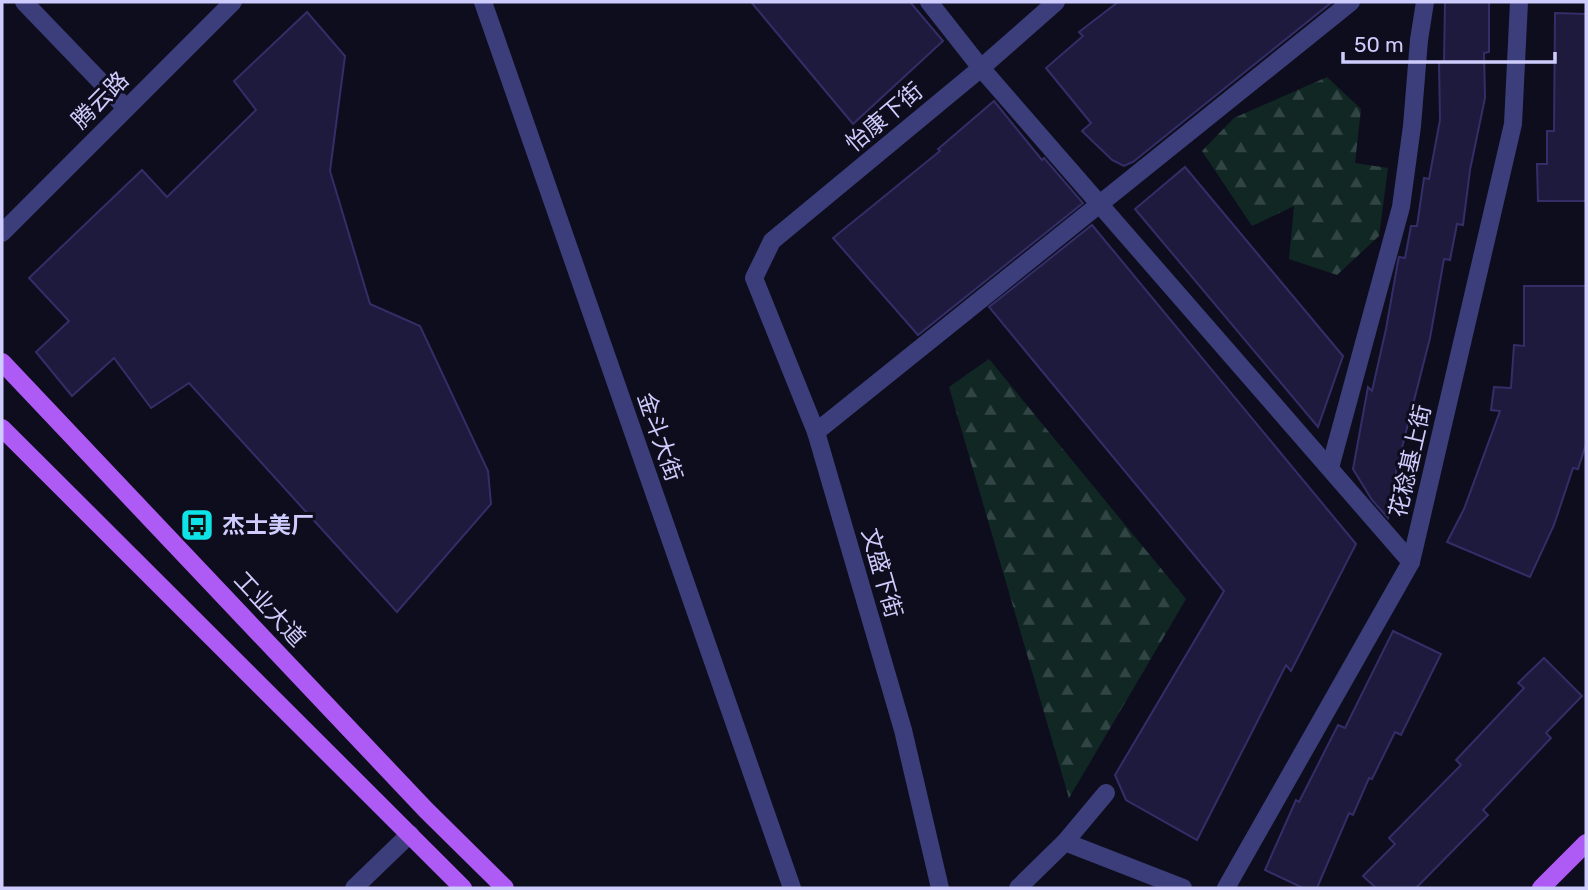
<svg xmlns="http://www.w3.org/2000/svg" width="1588" height="890" font-family="Rubik,'Noto Sans SC',sans-serif">
<style>
.forest{fill:url(#forest-firs)}
.building{fill:#1e1a3d;stroke:#342e68;stroke-width:2}
.lines{fill:none;stroke-linecap:round;stroke-linejoin:round}
.minor{stroke:#3b3e7a;stroke-width:18}
.major{stroke:#ae5af5;stroke-width:18}
.labels{text-anchor:middle;stroke-width:6;stroke-linejoin:round;paint-order:stroke}
.street-label{font-size:23px;fill:#ceccfc;stroke:#0e0d1d}
.poi-label{font-size:23px;font-weight:bold;fill:#ceccfc;stroke:#0e0d1d;text-anchor:start}
</style>
<defs>
<pattern id="forest-firs" width="22" height="20" patternUnits="userSpaceOnUse" patternTransform="scale(1.75)"><rect width="22" height="20" fill="#112724"/><path d="M5 1l3.5 6h-7zM16 11l3.5 6h-7z" fill="#324545"/></pattern>
</defs>
<rect width="100%" height="100%" fill="#0e0d1d"/>
<g class="forest">
<polygon points="1327,77 1361,109 1355,163 1388,168 1379,236 1337,275 1289,259 1294,206 1252,226 1202,151 1234,118"/>
<polygon points="989,359 1186,599 1069,798 949,387"/>
</g>
<g class="building">
<polygon points="751,2 910,2 943,41 853,124"/>
<polygon points="1118,2 1332,2 1133,162 1124,166 1112,160 1082,131 1091,123 1046,68 1083,36 1079,32"/>
<polygon points="1445,2 1489,2 1489,52 1484,53 1485,98 1470,170 1463,225 1457,224 1450,260 1444,259 1430,338 1397,467 1388,518 1372,500 1353,469 1368,387 1372,391 1386,329 1398,261 1399,257 1405,258 1411,226 1417,226 1424,178 1429,179 1440,120 1439,62 1444,62"/>
<polygon points="307,12 345,56 330,171 370,304 420,326 488,471 491,504 397,612 189,383 151,408 114,358 72,396 36,352 69,321 29,278 142,170 167,197 256,110 234,81"/>
<polygon points="1555,13 1586,14 1586,201 1538,201 1537,164 1547,164 1547,131 1554,131"/>
<polygon points="994,101 1042,160 1044,158 1083,203 918,335 833,238 940,151 938,149"/>
<polygon points="1185,167 1343,356 1318,427 1135,209"/>
<polygon points="1092,225 1356,544 1291,671 1286,665 1197,840 1126,800 1115,775 1224,591 989,307"/>
<polygon points="1524,286 1586,286 1586,444 1578,469 1573,468 1554,525 1530,577 1447,542 1464,509 1500,411 1491,410 1494,387 1511,388 1514,345 1524,346"/>
<polygon points="1393,631 1441,654 1401,735 1395,732 1372,779 1369,778 1353,815 1349,813 1317,888 1303,888 1265,870 1296,800 1299,802 1338,725 1345,728"/>
<polygon points="1544,658 1582,696 1546,733 1551,738 1483,810 1488,815 1416,888 1376,888 1363,876 1395,844 1389,838 1461,765 1456,760 1524,688 1518,683"/>
</g>
<g class="lines">
<g class="minor">
<polyline points="24,2 126,108"/>
<polyline points="483,2 792,888"/>
<polyline points="929,2 981,68 1411,562"/>
<polyline points="2,233 233,2"/>
<polyline points="816,432 1351,2"/>
<polyline points="1330,468 1401,207 1412,126 1419,40 1425,2"/>
<polyline points="1065,842 1183,888"/>
<polyline points="354,888 410,834"/>
<polyline points="940,888 903,730 816,432 754,278 772,241 981,68 1056,2"/>
<polyline points="1018,888 1065,842 1106,793"/>
<polyline points="1226,888 1411,562 1513,124 1519,2"/>
</g>
<g class="major">
<polyline points="2,362 426,810 505,888"/>
<polyline points="2,428 463,888"/>
<polyline points="1541,888 1586,843"/>
</g>
</g>
<defs>
<symbol id="bus-square" viewBox="-11 -11 22 22"><rect x="-9" y="-9" width="18" height="18" rx="4" fill="#0ee4e7" stroke="#0e0d1d"/><path d="M-5-6H5V4H4V6H2V4H-2V6H-4V4H-5ZM-3.5-4V0h7V-4ZM-3.5 1.2v1.5H-2V1.2ZM2 1.2v1.5H3.5V1.2Z" fill="#111"/></symbol>
</defs>
<g fill-rule="evenodd">
<use href="#bus-square" x="178" y="506" width="38" height="38"/>
</g>
<g class="labels">
<g class="street-label">
<text transform="translate(100 100) rotate(-45)" y="8">腾云路</text>
<text transform="translate(884 117) rotate(-40)" y="8">怡康下街</text>
<text transform="translate(660 437) rotate(71)" y="8">金斗大街</text>
<text transform="translate(1410 461) rotate(-77)" y="8">花稔基上街</text>
<text transform="translate(882 573) rotate(74)" y="8">文盛下街</text>
<text transform="translate(270 609) rotate(47)" y="8">工业大道</text>
</g>
<g class="poi-label">
<text x="222" y="533">杰士美厂</text>
</g>
</g>
<rect width="1588" height="890" fill="none" stroke="#ceccfc" stroke-width="7"/>
<path d="M1343 52v10h212v-10" fill="none" stroke="#ceccfc" stroke-width="3.5"/>
<text x="1354" y="52" font-size="21" fill="#ceccfc" stroke="#0e0d1d" stroke-width="5" paint-order="stroke">50 m</text>
</svg>
